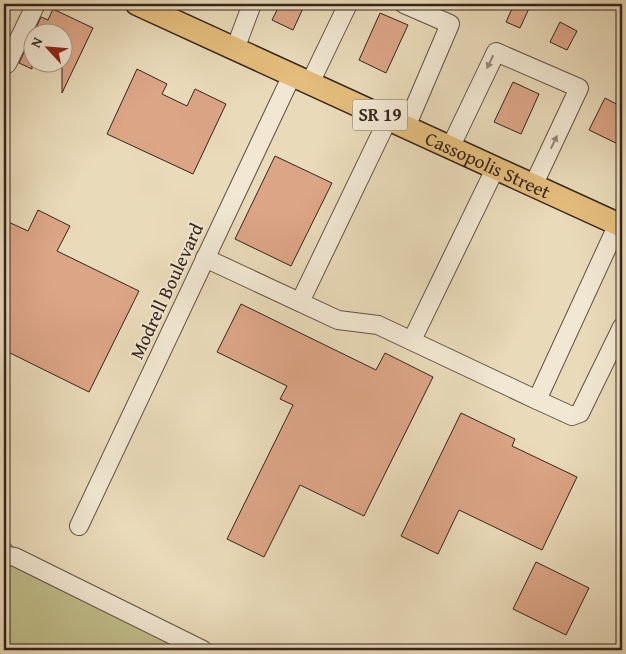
<svg xmlns="http://www.w3.org/2000/svg" width="626" height="654" font-family="'Gentium Book Plus',serif">
<style>
.green{fill:#bfbd8a;stroke:#7a7154}
.building{fill:#dca586;stroke:#34251e}
.lines{fill:none;stroke-linecap:round;stroke-linejoin:round}
.minor-casing{stroke:#615245;stroke-width:20}
.major-casing{stroke:#34251e;stroke-width:25}
.minor{stroke:#f1e7d2;stroke-width:18}
.major{stroke:#e4bd7c;stroke-width:22}
.oneway{fill:#928678}
.labels{text-anchor:middle;stroke-width:4;stroke-linejoin:round;paint-order:stroke}
.shield{fill:#f1e7d2;stroke:#6d5f54;stroke-width:1}
.shield-label{font-size:18px;font-weight:bold;fill:#34251e}
.street-label{font-size:19px;fill:#34251e;stroke:#f1e7d2}
</style>
<rect width="100%" height="100%" fill="#e9dab9"/>
<filter id="stains"><feTurbulence type="fractalNoise" baseFrequency=".004" numOctaves="4"/><feColorMatrix values="0 0 0 0 .2 0 0 0 0 .09 0 0 0 0 .02 0 0 0 .5 -.17"/></filter>
<radialGradient id="worn" r=".72"><stop offset=".6" stop-color="#630" stop-opacity="0"/><stop offset="1" stop-color="#630" stop-opacity=".3"/></radialGradient>
<polygon class="green" points="4,537 20,554 219,650 4,650"/>
<g class="building">
<polygon points="280,4 305,4 293,30 272,20"/>
<polygon points="514,4 531,4 520,28 506,22"/>
<polygon points="53,9 93,28 62,93 62,32 34,32 41,17 48,20"/>
<polygon points="380,13 408,25 386,73 359,60"/>
<polygon points="560,22 577,31 567,50 550,42"/>
<polygon points="32,36 32,69 19,63"/>
<polygon points="137,69 167,84 162,94 187,106 195,89 226,104 193,174 107,134"/>
<polygon points="513,82 539,94 521,134 494,122"/>
<polygon points="605,98 622,107 622,146 589,130"/>
<polygon points="275,156 332,183 291,266 235,239"/>
<polygon points="38,210 70,226 57,251 139,291 89,392 4,350 4,319 9,308 4,306 4,220 28,231"/>
<polygon points="241,304 376,370 385,353 433,377 364,516 300,485 264,557 227,539 293,405 280,399 287,386 217,352"/>
<polygon points="461,413 515,439 512,446 577,477 542,550 459,510 438,554 401,536"/>
<polygon points="536,562 589,588 566,635 513,609"/>
</g>
<g class="lines">
<defs>
<g id="minor">
<polyline points="404,4 450,24 406,127"/>
<polyline points="235,49 252,4"/>
<polyline points="4,65 7,64 36,4"/>
<polyline points="310,83 348,4"/>
<polyline points="450,148 496,52 579,88 533,186"/>
<polyline points="205,258 338,320 378,325 537,400 618,224"/>
<polyline points="300,302 388,119"/>
<polyline points="412,340 495,169"/>
<polyline points="537,400 572,416 580,413 622,327"/>
<polyline points="79,526 292,75"/>
<polyline points="4,555 15,557 203,650"/>
</g>
<g id="major">
<path id="s1" d="M137,4l485,222"/>
</g>
</defs>
<use href="#minor" class="minor-casing"/>
<use href="#major" class="major-casing"/>
<use href="#minor" class="minor"/>
<use href="#major" class="major"/>
</g>
<defs><path id="oneway-solid" d="M-6-.8H1V-3.2L6.5 0L1 3.2V.8H-6Z" transform="scale(1.25)"/></defs>
<g class="oneway">
<use href="#oneway-solid" transform="translate(490 62) rotate(115)"/>
<use href="#oneway-solid" transform="translate(554 142) rotate(-65)"/>
</g>
<g class="labels">
<rect class="shield" x="352.5" y="99.5" width="55" height="31" rx="4"/>
<g class="shield-label">
<text x="380" y="121">SR 19</text>
</g>
<g class="street-label">
<text dy="7" stroke="none"><textPath href="#s1" startOffset="386">Cassopolis Street</textPath></text>
<text transform="translate(166 291) rotate(-65)" y="7">Modrell Boulevard</text>
</g>
</g>
<rect width="626" height="654" fill="none" stroke="#e9dab9" stroke-width="20"/>
<rect x="5" y="5" width="616" height="644" fill="none" stroke="#34251e" stroke-width="2.5"/>
<rect x="10" y="10" width="606" height="634" fill="none" stroke="#34251e"/>
<g transform="translate(48 48) rotate(296)"><circle r="24" fill="#f1e7d2" stroke="#a5998a"/>
<path d="M0-4L9 19L0 12L-9 19Z" fill="#8f2418"/>
<text y="-8" font-size="14" font-weight="bold" text-anchor="middle" fill="#34251e">N</text>
</g>
<rect width="100%" height="100%" filter="url(#stains)"/>
<rect width="100%" height="100%" fill="url(#worn)"/>
</svg>
